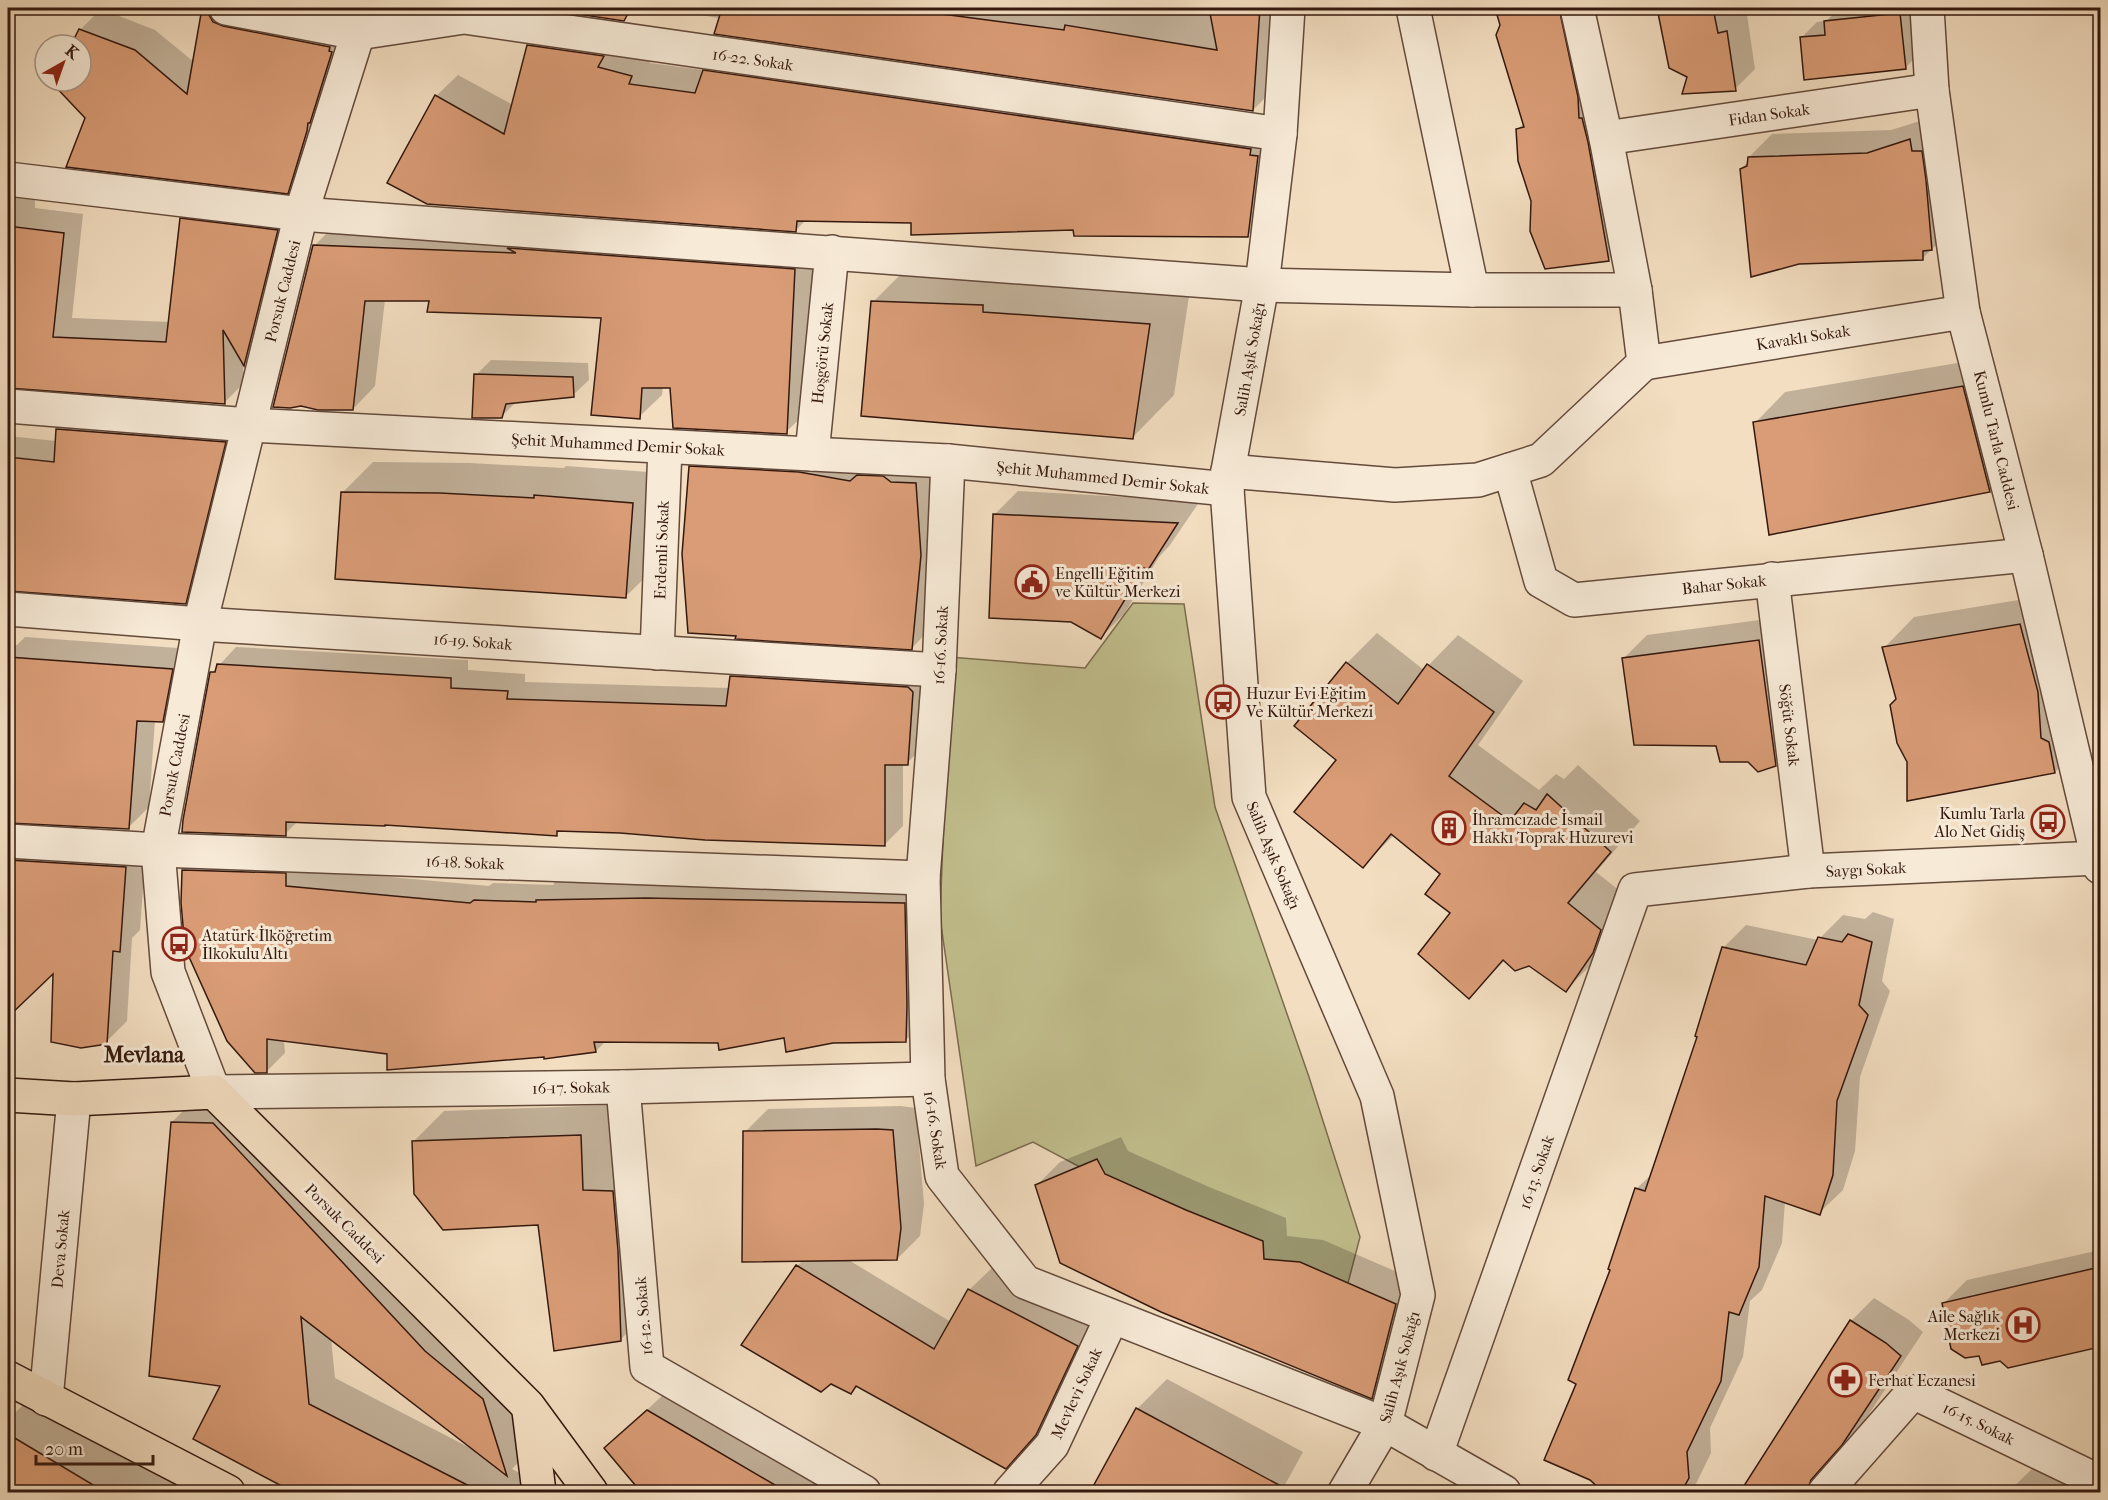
<svg xmlns="http://www.w3.org/2000/svg" width="2108" height="1500" font-family="'IM FELL French Canon',serif">
<style>
.green{fill:#c2bf8e;stroke:#7b6c4e;stroke-width:1.5}
.shadow{fill:#0003;fill-rule:evenodd}
.building{fill:#d99c76;stroke:#34180e;stroke-width:1.5}
.lines{fill:none;stroke-linecap:round;stroke-linejoin:round}
.minor-casing{stroke:#644a3b;stroke-width:36}
.primary-casing{stroke:#34180e;stroke-width:36}
.minor{stroke:#f7ead7;stroke-width:33}
.primary{stroke:#f3dec1;stroke-width:33}
.labels{text-anchor:middle;stroke-width:6;stroke-linejoin:round;paint-order:stroke}
.street-label{font-size:16px;fill:#34180e;stroke:#f7ead7}
.poi-label{font-size:16px;fill:#34180e;stroke:#f7ead7;text-anchor:start}
.district-label{font-size:22px;font-weight:bold;fill:#34180e;stroke:#f7ead7}
</style>
<rect width="100%" height="100%" fill="#f3dec1"/>
<filter id="stains"><feTurbulence type="fractalNoise" baseFrequency=".00333" numOctaves="4"/><feColorMatrix values="0 0 0 0 .2 0 0 0 0 .09 0 0 0 0 .02 0 0 0 .5 -.17"/></filter>
<radialGradient id="worn" r=".72"><stop offset=".6" stop-color="#630" stop-opacity="0"/><stop offset="1" stop-color="#630" stop-opacity=".3"/></radialGradient>
<polygon class="green" points="1133,603 1184,604 1215,807 1309,1077 1360,1237 1342,1306 1033,1142 976,1166 940,918 950,657 1085,668"/>
<g class="shadow">
<polygon points="205,8 248,8 350,27 308,171 287,192 86,117 53,82 81,81 81,45 72,45 80,30 101,9 155,30 194,62"/>
<polygon points="540,8 635,8 623,19"/>
<polygon points="660,8 1278,8 1273,90 1253,110"/>
<polygon points="1497,8 1586,8 1632,236 1609,259 1532,201 1518,129 1524,123"/>
<polygon points="1658,8 1746,8 1755,69 1735,89 1689,76 1670,67"/>
<polygon points="1840,8 1916,8 1921,52 1906,67 1801,38 1817,22 1826,21"/>
<polygon points="550,24 652,54 650,63 704,70 726,49 1271,134 1269,214 1248,235 912,222 806,220 796,230 427,203 436,96 458,75 513,105 528,46"/>
<polygon points="1933,117 1945,236 1922,259 1741,169 1749,161 1749,157 1772,134 1891,130"/>
<polygon points="8,190 35,194 35,208 83,214 72,318 170,322 181,219 201,199 296,211 264,344 243,365 244,383 224,403 8,386"/>
<polygon points="337,223 816,247 809,410 786,432 671,386 663,386 662,395 639,417 603,317 430,300 385,300 375,386 353,409 314,246"/>
<polygon points="915,260 1191,283 1174,395 1133,437 873,302"/>
<polygon points="1993,357 2020,461 1990,491 1755,423 1785,392"/>
<polygon points="491,360 588,363 589,380 573,395 517,401 501,417 476,375"/>
<polygon points="77,410 244,423 205,583 185,603 8,589 8,436 56,441 57,429"/>
<polygon points="712,445 937,462 933,626 912,648 691,467"/>
<polygon points="373,462 470,463 564,468 566,466 663,473 656,567 625,597 343,492"/>
<polygon points="1018,491 1200,501 1170,545 1159,557 1124,614 1101,637 995,514"/>
<polygon points="2050,595 2085,742 2055,772 1908,762 1897,700 1884,648 1914,617"/>
<polygon points="1782,617 1799,742 1775,765 1748,761 1718,745 1624,658 1647,635"/>
<polygon points="1377,633 1424,670 1458,635 1523,681 1478,745 1539,790 1556,774 1564,779 1578,765 1640,821 1596,872 1630,899 1596,960 1566,990 1529,964 1505,960 1469,997 1442,873 1394,835 1363,866 1338,759 1296,726 1347,663"/>
<polygon points="25,637 192,649 183,700 162,720 155,720 149,807 128,828 10,821 12,829 146,847 140,930 132,938 127,1021 106,1042 54,971 8,1015 8,644 17,645"/>
<polygon points="236,647 468,660 468,670 525,674 525,682 730,688 731,676 750,658 927,669 925,745 907,763 903,763 903,826 885,844 561,829 556,834 385,823 298,821 285,834 212,673"/>
<polygon points="201,852 304,869 489,886 493,883 553,885 555,882 664,881 922,886 923,1023 905,1041 785,1036 719,1041 606,1041 596,1051 545,1055 388,1053 284,1040 285,1053 267,1071 183,870"/>
<polygon points="1873,912 1894,919 1882,981 1890,991 1860,1077 1855,1151 1843,1190 1819,1213 1785,1201 1782,1243 1762,1290 1750,1301 1743,1357 1710,1428 1711,1453 1692,1492 1605,1492 1591,1478 1578,1383 1636,1189 1653,1173 1699,1036 1723,948 1746,925 1818,940 1843,915 1865,919"/>
<path d="M198,1096l310,277 24,75 -20,21 34,18v5h-250l-101,-53 28,-54 -51,-263zM331,1338l143,112 -139,-72z"/>
<polygon points="610,1105 612,1161 643,1161 651,1309 621,1339 539,1223 414,1141 444,1111"/>
<polygon points="901,1106 916,1108 924,1204 920,1236 897,1259 847,1259 951,1322 969,1290 993,1267 1100,1323 1059,1410 1005,1467 858,1386 851,1393 797,1266 803,1260 745,1132 768,1109"/>
<polygon points="1121,1137 1128,1151 1209,1187 1286,1218 1287,1236 1323,1240 1418,1281 1395,1374 1372,1397 1037,1185 1060,1162"/>
<polygon points="2100,1250 2100,1346 2009,1366 2000,1359 1980,1354 1944,1303 1967,1280"/>
<polygon points="1874,1298 1909,1320 1923,1332 1865,1420 1833,1455 1816,1492 1758,1492 1747,1485 1851,1321"/>
<polygon points="1167,1379 1303,1452 1281,1492 1092,1492 1137,1409"/>
<polygon points="678,1381 868,1492 643,1492 606,1448"/>
<polygon points="29,1399 194,1492 8,1492 8,1420"/>
<polygon points="2036,1465 2090,1492 2008,1492"/>
</g>
<g class="building">
<polygon points="202,8 208,8 209,15 213,22 223,26 330,47 329,51 332,52 310,123 308,123 307,131 288,194 66,167 85,118 51,82 81,81 81,45 71,45 79,29 135,50 187,94"/>
<polygon points="558,8 631,8 624,21 557,11"/>
<polygon points="722,8 896,8 1064,30 1065,25 1217,50 1209,8 1260,8 1253,111 714,34"/>
<polygon points="1495,8 1559,8 1578,97 1579,118 1582,118 1588,142 1609,261 1545,269 1530,231 1531,201 1518,161 1516,129 1524,127 1496,35 1500,25"/>
<polygon points="1657,8 1713,8 1718,33 1727,31 1736,91 1682,94 1687,77 1669,68"/>
<polygon points="1900,13 1906,69 1804,80 1800,37 1825,35 1824,21"/>
<polygon points="527,45 604,56 598,67 632,76 629,84 695,93 703,70 1251,149 1250,155 1258,156 1248,237 1074,236 1073,230 911,235 911,223 797,221 796,232 427,204 387,183 435,95 504,134"/>
<polygon points="1910,139 1912,151 1922,151 1926,180 1932,250 1923,251 1923,260 1799,264 1751,277 1740,169 1747,166 1748,157 1867,153"/>
<polygon points="180,218 278,230 244,366 223,330 225,404 8,388 8,226 64,233 53,337 166,342"/>
<polygon points="313,245 516,253 507,248 795,269 787,434 673,428 670,388 642,388 640,419 591,415 601,318 427,312 429,301 365,301 353,410 318,410 301,406 290,408 273,407"/>
<polygon points="871,301 983,305 983,312 1150,324 1133,439 861,416"/>
<polygon points="474,374 573,377 574,397 506,404 502,418 472,418"/>
<polygon points="1963,386 1990,492 1769,535 1753,422"/>
<polygon points="56,429 226,442 186,604 8,591 8,457 54,462"/>
<polygon points="689,466 799,472 850,481 857,475 883,476 891,482 916,483 921,555 912,650 735,639 736,636 688,633 682,554"/>
<polygon points="341,492 440,493 534,498 534,495 633,503 626,598 335,579"/>
<polygon points="993,514 1178,523 1148,570 1144,568 1101,639 1071,622 989,618"/>
<polygon points="2020,624 2038,692 2041,738 2049,742 2055,773 1907,801 1907,762 1897,743 1890,705 1896,699 1882,647"/>
<polygon points="1759,640 1776,766 1758,772 1748,762 1720,762 1716,746 1634,745 1622,658"/>
<polygon points="8,657 173,669 163,722 137,721 129,829 8,823"/>
<polygon points="1346,662 1398,704 1427,664 1494,712 1449,776 1510,821 1524,803 1536,810 1547,794 1611,852 1568,903 1601,930 1593,953 1566,992 1529,966 1515,971 1503,960 1469,999 1418,954 1450,913 1425,894 1440,874 1391,834 1363,868 1294,812 1336,760 1294,726"/>
<polygon points="217,664 451,678 451,688 508,691 507,699 726,706 730,676 908,687 913,692 908,765 885,765 885,846 705,840 620,833 557,831 557,836 385,825 385,826 286,822 286,836 182,832 183,820 210,672 215,672"/>
<polygon points="8,860 126,867 120,952 113,951 107,1044 81,1048 51,1042 53,974 8,1017"/>
<polygon points="182,870 286,873 286,886 470,903 474,900 536,902 536,900 646,898 905,903 907,1006 906,1042 833,1043 786,1052 784,1038 719,1050 718,1043 594,1042 596,1052 544,1059 544,1057 387,1070 387,1054 267,1039 267,1073 255,1073 227,1041 185,948 181,903"/>
<polygon points="1848,934 1872,942 1859,1005 1868,1015 1837,1101 1833,1175 1820,1215 1765,1196 1759,1267 1739,1315 1729,1312 1721,1381 1687,1452 1689,1478 1681,1492 1603,1492 1590,1480 1544,1460 1576,1384 1568,1380 1610,1270 1608,1269 1635,1188 1645,1191 1697,1037 1695,1036 1722,947 1806,965 1818,937 1842,942"/>
<polygon points="171,1122 213,1123 425,1351 483,1399 507,1476 301,1317 309,1404 481,1492 293,1492 193,1439 220,1386 149,1376"/>
<polygon points="877,1129 893,1130 901,1228 897,1260 742,1262 743,1131"/>
<polygon points="581,1135 583,1190 613,1191 618,1251 621,1341 554,1351 538,1225 443,1230 414,1194 412,1141"/>
<polygon points="1097,1159 1105,1174 1186,1210 1263,1241 1264,1259 1300,1262 1396,1304 1372,1399 1161,1312 1060,1263 1035,1185"/>
<polygon points="796,1265 934,1349 968,1289 1078,1346 1036,1435 1006,1469 856,1386 851,1394 831,1384 821,1392 741,1345"/>
<polygon points="2100,1267 2100,1347 2008,1368 2000,1361 1982,1365 1979,1356 1965,1358 1951,1349 1942,1303"/>
<polygon points="1850,1320 1886,1343 1901,1356 1842,1445 1811,1480 1807,1492 1740,1492"/>
<polygon points="1136,1408 1292,1492 1090,1492"/>
<polygon points="647,1410 787,1492 641,1492 604,1448"/>
<polygon points="8,1434 105,1492 8,1492"/>
</g>
<g class="lines">
<defs>
<g id="minor">
<polyline points="226,8 358,33 464,17 1280,134"/>
<polyline points="362,8 358,33 301,214 200,624 158,850 168,972 214,1092 623,1087 928,1079"/>
<polyline points="1288,8 1280,134 1262,285 1228,471 1227,489 1249,797 1377,1096 1418,1295 1385,1424 1345,1492"/>
<polyline points="1413,8 1472,290"/>
<polyline points="1927,8 1932,90 1963,312 2026,555 2100,867"/>
<polyline points="1606,138 1932,90"/>
<polyline points="8,179 301,214 1262,285 1472,290 1635,290"/>
<polyline points="1644,363 1963,312"/>
<polyline points="8,406 249,425 948,461 1227,489"/>
<polyline points="812,454 832,252"/>
<polyline points="948,461 939,670 923,878 928,1079 942,1176 1025,1282 1385,1424 1504,1492"/>
<polyline points="1510,470 1541,581 1574,600 2026,555"/>
<polyline points="1228,471 1395,485 1478,480 1541,460 1644,363 1635,290 1606,138 1577,8"/>
<polyline points="1772,579 1808,871"/>
<polyline points="8,609 200,624 939,670"/>
<polyline points="657,653 665,447"/>
<polyline points="8,841 158,850 923,878"/>
<polyline points="623,1087 647,1367 864,1492"/>
<polyline points="46,1399 74,1099"/>
<polyline points="1436,1454 1635,890 1808,871 2099,858"/>
<polyline points="1010,1492 1052,1445 1112,1317"/>
<polyline points="1825,1492 1913,1392 2100,1482"/>
</g>
<g id="primary">
<polyline points="8,1095 74,1099 214,1092 528,1406 591,1492"/>
<polyline points="8,1378 228,1492"/>
<polyline points="529,1411 539,1492"/>
</g>
</defs>
<use href="#minor" class="minor-casing"/>
<use href="#primary" class="primary-casing"/>
<use href="#minor" class="minor"/>
<use href="#primary" class="primary"/>
</g>
<defs>
<symbol id="civic-ring" viewBox="-11 -11 22 22"><circle r="9.5" fill="#f7ead7" stroke="#8f2418" stroke-width="1.5"/><path d="M-.6-6.5H3V-4.5H.6V-3L4-1V1h2V6H-6V1h2V-1L-.6-3ZM-1.2 2.5V6h2.4V2.5Z" fill="#8f2418"/></symbol>
<symbol id="bus-ring" viewBox="-11 -11 22 22"><circle r="9.5" fill="#f7ead7" stroke="#8f2418" stroke-width="1.5"/><path d="M-5-6H5V4H4V6H2V4H-2V6H-4V4H-5ZM-3.5-4V0h7V-4ZM-3.5 1.2v1.5H-2V1.2ZM2 1.2v1.5H3.5V1.2Z" fill="#8f2418"/></symbol>
<symbol id="building-ring" viewBox="-11 -11 22 22"><circle r="9.5" fill="#f7ead7" stroke="#8f2418" stroke-width="1.5"/><path d="M-4-6H4V6H1V3H-1V6H-4ZM-2.5-4.3h1.7v1.8h-1.7ZM.8-4.3h1.7v1.8H.8ZM-2.5-1h1.7V.8h-1.7ZM.8-1h1.7V.8H.8Z" fill="#8f2418"/></symbol>
<symbol id="hospital-ring" viewBox="-11 -11 22 22"><circle r="9.5" fill="#f7ead7" stroke="#8f2418" stroke-width="1.5"/><path d="M-5-5h3v3.5h4V-5h3V5h-3V1.5h-4V5h-3Z" fill="#8f2418"/></symbol>
<symbol id="pharmacy-ring" viewBox="-11 -11 22 22"><circle r="9.5" fill="#f7ead7" stroke="#8f2418" stroke-width="1.5"/><path d="M-2-6h4v4h4v4h-4v4h-4v-4h-4v-4h4Z" fill="#8f2418"/></symbol>
</defs>
<g fill-rule="evenodd">
<use href="#civic-ring" x="1013" y="563" width="38" height="38"/>
<use href="#bus-ring" x="1204" y="683" width="38" height="38"/>
<use href="#bus-ring" x="2029" y="803" width="38" height="38"/>
<use href="#building-ring" x="1430" y="809" width="38" height="38"/>
<use href="#bus-ring" x="160" y="925" width="38" height="38"/>
<use href="#hospital-ring" x="2004" y="1306" width="38" height="38"/>
<use href="#pharmacy-ring" x="1826" y="1361" width="38" height="38"/>
</g>
<g class="labels">
<g class="street-label">
<text transform="translate(753 59) rotate(8)" y="6">16-22. Sokak</text>
<text transform="translate(1769 114) rotate(-8)" y="6">Fidan Sokak</text>
<text transform="translate(282 291) rotate(-76)" y="6">Porsuk Caddesi</text>
<text transform="translate(1803 337) rotate(-9)" y="6">Kavaklı Sokak</text>
<text transform="translate(822 353) rotate(-84)" y="6">Hoşgörü Sokak</text>
<text transform="translate(1249 359) rotate(-80)" y="6">Salih Aşık Sokağı</text>
<text transform="translate(1997 440) rotate(76)" y="6">Kumlu Tarla Caddesi</text>
<text transform="translate(618 444) rotate(3)" y="6">Şehit Muhammed Demir Sokak</text>
<text transform="translate(1103 477) rotate(6)" y="6">Şehit Muhammed Demir Sokak</text>
<text transform="translate(661 550) rotate(-88)" y="6">Erdemli Sokak</text>
<text transform="translate(1724 584) rotate(-6)" y="6">Bahar Sokak</text>
<text transform="translate(473 641) rotate(4)" y="6">16-19. Sokak</text>
<text transform="translate(940 645) rotate(-87)" y="6">16-16. Sokak</text>
<text transform="translate(1790 725) rotate(83)" y="6">Söğüt Sokak</text>
<text transform="translate(174 765) rotate(-79)" y="6">Porsuk Caddesi</text>
<text transform="translate(1274 855) rotate(67)" y="6">Salih Aşık Sokağı</text>
<text transform="translate(465 862) rotate(2)" y="6">16-18. Sokak</text>
<text transform="translate(1866 869) rotate(-3)" y="6">Saygı Sokak</text>
<text transform="translate(571 1087) rotate(-1)" y="6">16-17. Sokak</text>
<text transform="translate(936 1130) rotate(81)" y="6">16-16. Sokak</text>
<text transform="translate(1536 1172) rotate(-71)" y="6">16-13. Sokak</text>
<text transform="translate(345 1223) rotate(45)" y="6">Porsuk Caddesi</text>
<text transform="translate(60 1249) rotate(-85)" y="6">Deva Sokak</text>
<text transform="translate(643 1316) rotate(-95)" y="6">16-12. Sokak</text>
<text transform="translate(1399 1367) rotate(-75)" y="6">Salih Aşık Sokağı</text>
<text transform="translate(1076 1393) rotate(-65)" y="6">Mevlevi Sokak</text>
<text transform="translate(1979 1423) rotate(26)" y="6">16-15. Sokak</text>
</g>
<g class="poi-label">
<text x="1055" y="579">Engelli Eğitim<tspan x="1055" dy="18">ve Kültür Merkezi</tspan></text>
<text x="1246" y="699">Huzur Evi Eğitim<tspan x="1246" dy="18">Ve Kültür Merkezi</tspan></text>
<text x="2025" y="819" text-anchor="end">Kumlu Tarla<tspan x="2025" dy="18">Alo Net Gidiş</tspan></text>
<text x="1472" y="825">İhramcızade İsmail<tspan x="1472" dy="18">Hakkı Toprak Huzurevi</tspan></text>
<text x="202" y="941">Atatürk İlköğretim<tspan x="202" dy="18">İlkokulu Altı</tspan></text>
<text x="2000" y="1322" text-anchor="end">Aile Sağlık<tspan x="2000" dy="18">Merkezi</tspan></text>
<text x="1868" y="1386">Ferhat Eczanesi</text>
</g>
<g class="district-label">
<text x="144" y="1062">Mevlana</text>
</g>
</g>
<rect width="2108" height="1500" fill="none" stroke="#f3dec1" stroke-width="30"/>
<rect x="9" y="9" width="2090" height="1482" fill="none" stroke="#34180e" stroke-width="3"/>
<rect x="15" y="15" width="2078" height="1470" fill="none" stroke="#34180e" stroke-width="1.5"/>
<g transform="translate(63 63) rotate(40)"><circle r="28" fill="#f7ead7" stroke="#a99687" stroke-width="1.5"/>
<path d="M0-4.5L10 22L0 15L-10 22Z" fill="#8f2418"/>
<text y="-9" font-size="16" font-weight="bold" text-anchor="middle" fill="#34180e">K</text>
</g>
<path d="M36 1455v9h117v-9" fill="none" stroke="#34180e" stroke-width="3"/>
<text x="45" y="1455" font-size="18" fill="#34180e" stroke="#f7ead7" stroke-width="4.5" paint-order="stroke">20 m</text>
<rect width="100%" height="100%" filter="url(#stains)"/>
<rect width="100%" height="100%" fill="url(#worn)"/>
</svg>
